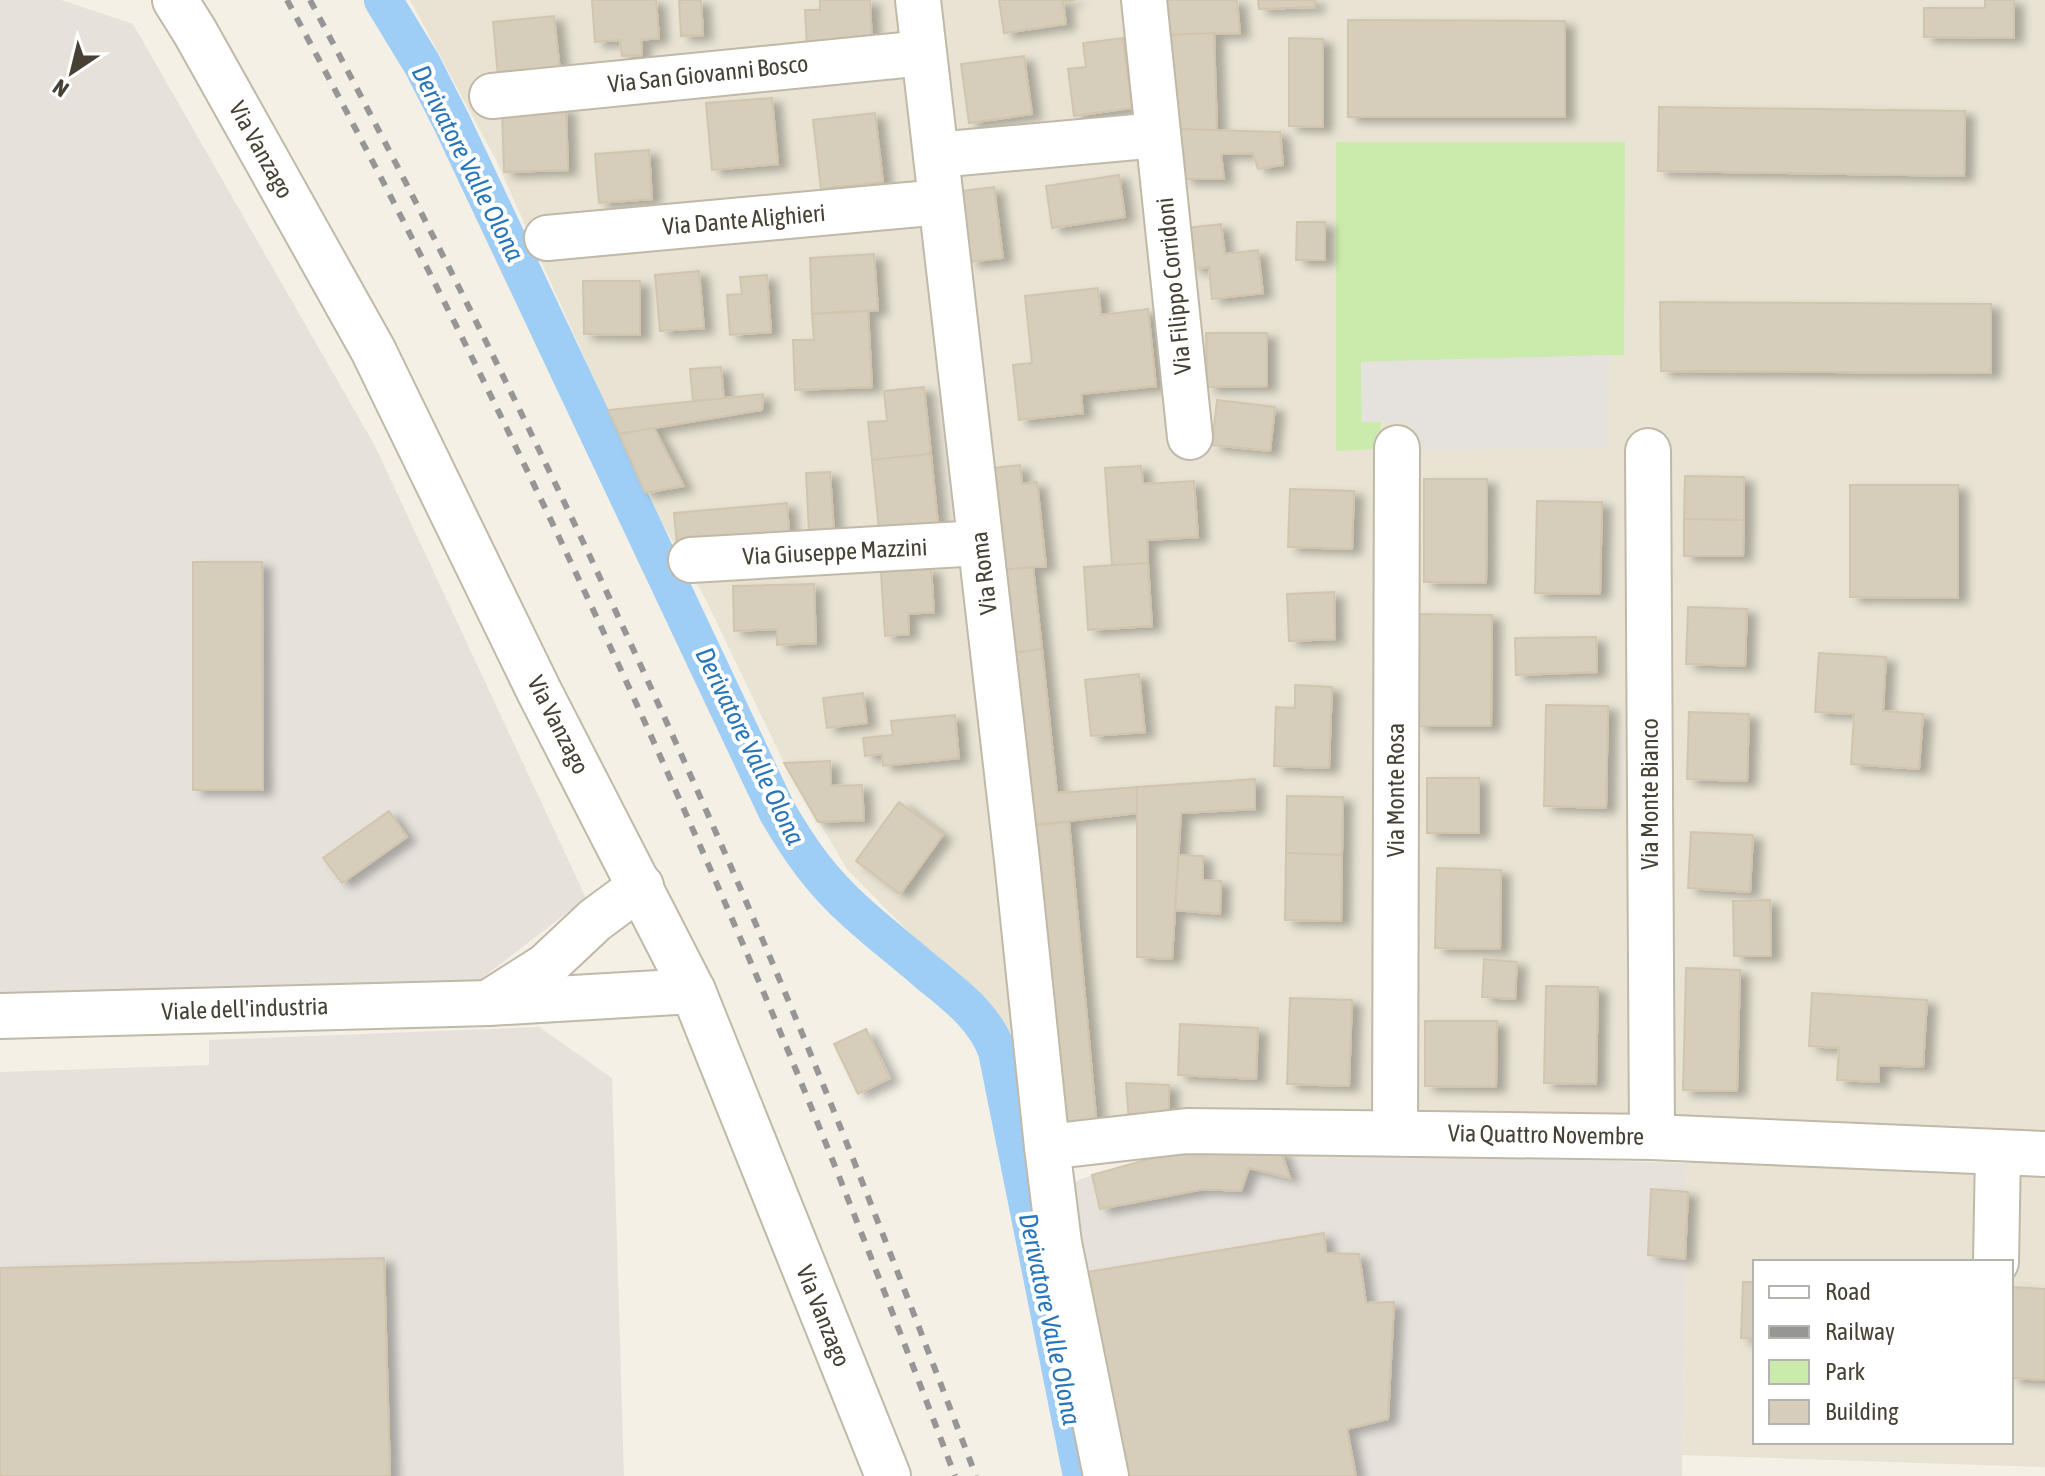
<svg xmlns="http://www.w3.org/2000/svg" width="2045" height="1476" font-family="'Asap Condensed',sans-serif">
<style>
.residential{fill:#e8e3d3;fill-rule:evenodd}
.industrial{fill:#e6e2db}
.green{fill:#cbebac}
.parking{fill:#e5e2de}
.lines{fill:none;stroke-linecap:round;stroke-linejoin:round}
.canal{stroke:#9ecdf5;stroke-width:38}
.building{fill:#d6cdba;stroke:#d2c5ad;stroke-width:2;filter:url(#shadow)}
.minor-casing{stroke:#c0b9a8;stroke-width:48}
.minor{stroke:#fff;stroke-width:44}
.rail{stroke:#969696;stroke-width:6;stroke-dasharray:10 10;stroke-linecap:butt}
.labels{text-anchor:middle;stroke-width:8;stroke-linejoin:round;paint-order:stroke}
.street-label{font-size:24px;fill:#474135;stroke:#fff}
.water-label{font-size:26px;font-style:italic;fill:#2775ba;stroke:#fff}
</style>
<defs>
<filter id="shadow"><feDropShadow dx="9" dy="5" stdDeviation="4" flood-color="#0004"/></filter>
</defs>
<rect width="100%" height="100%" fill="#f4f0e6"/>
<g class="residential">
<polygon points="410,0 2045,0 2045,1136 1062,1130 1023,1132 1001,1026 847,869 784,763 705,598 645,493 496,160"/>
<path d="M1695,1151l350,16v300l-363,-12 5,-292zM1755,1262h256v180h-256z"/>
</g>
<g class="industrial">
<polygon points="0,0 61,0 133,24 375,446 586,898 476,983 0,995"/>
<polygon points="539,1027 612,1078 624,1476 0,1476 0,1072 209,1065 209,1040"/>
<polygon points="1185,1149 1687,1163 1682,1476 1128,1476 1067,1185 1092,1175"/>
</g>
<polygon class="green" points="1336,142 1625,142 1624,355 1361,362 1362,422 1381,422 1380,449 1336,451"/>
<polygon class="parking" points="1609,355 1607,448 1413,449 1411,422 1362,422 1361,362"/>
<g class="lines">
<path class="canal" d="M383,0l39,64 30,59 325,688c23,40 45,71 80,102 23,21 48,40 71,60 28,23 56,43 69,78l85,425"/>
</g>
<g class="building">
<polygon points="592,0 656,0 659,38 641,40 642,55 622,56 620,40 595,42"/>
<polygon points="679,0 701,0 703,35 681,36"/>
<polygon points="820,0 870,0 872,44 807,48 805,10 820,10"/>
<polygon points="999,0 1075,0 1063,2 1066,24 1004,33"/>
<polygon points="1166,0 1237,0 1240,33 1168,35"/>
<polygon points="1258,0 1315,0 1315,7 1259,9"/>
<polygon points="1985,0 2014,0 2014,38 1924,37 1924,8 1985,8"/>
<polygon points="554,16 560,71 498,77 493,22"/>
<polygon points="1348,20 1565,21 1565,117 1348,117"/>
<polygon points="1214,33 1217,131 1179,129 1168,35"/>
<polygon points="1123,38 1132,108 1074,116 1068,69 1086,67 1083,43"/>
<polygon points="1289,38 1323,39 1323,127 1289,126"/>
<polygon points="1024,56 1032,114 969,123 961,64"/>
<polygon points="772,98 778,164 712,170 706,103"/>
<polygon points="1659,107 1965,111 1964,176 1658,171"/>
<polygon points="566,108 568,170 504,172 502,109"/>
<polygon points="875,113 883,182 821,189 813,120"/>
<polygon points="1179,129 1280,132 1283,165 1258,169 1253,153 1221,154 1224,179 1184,179"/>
<polygon points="649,150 652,199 599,203 595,154"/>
<polygon points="1119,175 1125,217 1052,228 1046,186"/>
<polygon points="994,187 1003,258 970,262 961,191"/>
<polygon points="1297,222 1325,222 1325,260 1296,260"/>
<polygon points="1221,224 1225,254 1258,250 1263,293 1212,299 1209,267 1192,268 1187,228"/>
<polygon points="874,254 878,310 812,314 810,258"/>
<polygon points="699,271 704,328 660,331 655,275"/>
<polygon points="767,275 771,332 730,335 727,295 742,294 740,277"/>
<polygon points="583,281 640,281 640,335 584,334"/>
<polygon points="1098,288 1101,315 1148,309 1156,386 1081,394 1083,413 1019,420 1013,365 1032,363 1025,296"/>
<polygon points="1660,302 1991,304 1991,373 1661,371"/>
<polygon points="868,311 872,387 795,390 793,340 814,340 812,314"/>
<polygon points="1206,333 1267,333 1267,386 1207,387"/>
<polygon points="721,367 724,399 693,401 690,369"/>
<polygon points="924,387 931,454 872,460 868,422 887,421 884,391"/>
<polygon points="763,394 762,410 619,434 608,410"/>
<polygon points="1217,400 1275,407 1270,451 1212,445"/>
<polygon points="654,428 684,486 645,493 619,434"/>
<polygon points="931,454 938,524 879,529 872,460"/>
<polygon points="1020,465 1022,484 1037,482 1046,566 1003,570 993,468"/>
<polygon points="1141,466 1143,484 1194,481 1198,537 1147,540 1148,563 1112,565 1105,468"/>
<polygon points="830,472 834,533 809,534 806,473"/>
<polygon points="1685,476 1744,477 1744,520 1684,519"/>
<polygon points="1424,479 1487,479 1486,583 1424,582"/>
<polygon points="1850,485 1958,485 1958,598 1850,597"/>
<polygon points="1290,489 1354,491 1352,549 1288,547"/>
<polygon points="1537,501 1602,502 1600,594 1535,593"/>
<polygon points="787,503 789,534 677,545 674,513"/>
<polygon points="1684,519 1744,520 1743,556 1684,556"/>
<polygon points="193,562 262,562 263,790 193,790"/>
<polygon points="1148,563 1152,626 1088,630 1084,567"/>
<polygon points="1033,567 1042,649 1012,653 1003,570"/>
<polygon points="931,568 934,612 908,614 909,634 885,636 881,572"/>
<polygon points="814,584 816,643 777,645 777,629 734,631 733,586"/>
<polygon points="1334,592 1335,639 1289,641 1287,594"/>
<polygon points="1688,607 1747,609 1745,666 1686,664"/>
<polygon points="1417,614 1492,615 1491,726 1417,726"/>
<polygon points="1596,637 1597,672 1516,675 1515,638"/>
<polygon points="1042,649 1057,793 1137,787 1137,813 1034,825 1012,653"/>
<polygon points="1819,653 1886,657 1883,711 1923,714 1919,769 1851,764 1854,714 1815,712"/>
<polygon points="1139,674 1145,732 1091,736 1085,680"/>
<polygon points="1295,685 1332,687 1329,768 1274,766 1276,707 1295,708"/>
<polygon points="863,693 867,723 827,728 823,698"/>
<polygon points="1546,705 1608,706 1606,808 1544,806"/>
<polygon points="1689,712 1749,714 1747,781 1687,779"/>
<polygon points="955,715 959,758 883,766 882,754 865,756 863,738 893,735 891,721"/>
<polygon points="830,761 831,786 862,785 864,820 818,822 784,763"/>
<rect x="1427" y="778" width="52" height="55"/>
<polygon points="1255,779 1255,809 1181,813 1172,959 1137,957 1137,787"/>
<polygon points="1287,796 1343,797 1342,855 1286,853"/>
<polygon points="899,802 943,835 900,894 856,861"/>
<polygon points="389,811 407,837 342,883 323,858"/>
<polygon points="1069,822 1097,1127 1062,1130 1034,825"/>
<polygon points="1691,832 1753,835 1750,892 1688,888"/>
<polygon points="1286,853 1342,855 1341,921 1285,920"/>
<polygon points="1179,855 1203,856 1203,880 1221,881 1220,914 1175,910"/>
<polygon points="1437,868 1501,870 1500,949 1435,948"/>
<polygon points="1770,900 1771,956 1734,956 1733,901"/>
<polygon points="1484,959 1517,962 1515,999 1482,997"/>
<polygon points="1686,968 1740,970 1737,1091 1683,1090"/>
<polygon points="1546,986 1598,987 1596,1084 1544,1083"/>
<polygon points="1812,993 1927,1000 1923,1067 1879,1065 1879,1082 1837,1080 1839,1048 1809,1046"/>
<polygon points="1290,998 1352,1000 1349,1086 1287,1084"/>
<polygon points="1425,1021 1497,1021 1496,1087 1425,1086"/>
<polygon points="1180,1024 1258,1028 1256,1079 1178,1075"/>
<polygon points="866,1029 890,1078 858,1094 834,1044"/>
<polygon points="1126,1083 1169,1085 1169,1115 1129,1121"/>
<polygon points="1185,1149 1281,1151 1290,1178 1249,1168 1241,1191 1204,1189 1100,1209 1092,1175"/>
<polygon points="1651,1189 1688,1192 1685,1259 1648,1255"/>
<polygon points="1324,1233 1326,1253 1359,1254 1366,1303 1394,1302 1388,1419 1347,1429 1356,1476 1128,1476 1081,1273"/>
<polygon points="384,1258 390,1476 0,1476 0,1268"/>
<polygon points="1743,1282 1755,1282 1755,1339 1741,1338"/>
<polygon points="2011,1287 2045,1289 2045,1380 2011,1378"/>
</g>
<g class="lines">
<defs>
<g id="minor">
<polyline points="175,0 195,32 373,350 539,691 693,991 888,1476"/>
<polyline points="918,0 1017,860 1047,1147 1059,1243 1106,1476"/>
<polyline points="1144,0 1190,437"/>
<polyline points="492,96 924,53"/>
<polyline points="936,155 1158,135"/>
<polyline points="547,238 941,202"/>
<polyline points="1648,451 1652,1137"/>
<polyline points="691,560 980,543"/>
<polyline points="491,1001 546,966 595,920 641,886"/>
<polyline points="0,1016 489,1003 693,991"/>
<polyline points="1395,1133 1397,448"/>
<polyline points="1047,1147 1187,1131 1652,1137 2045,1154"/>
<polyline points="1996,1262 1998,1152"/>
</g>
</defs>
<use href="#minor" class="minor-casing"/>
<use href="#minor" class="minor"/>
<g class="rail">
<path d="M287,0c173,320 330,649 473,984 69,162 132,327 195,492"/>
<path d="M310,0c170,318 327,644 468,976 70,165 134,333 198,500"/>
</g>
</g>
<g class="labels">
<g class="street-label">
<text transform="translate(708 74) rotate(-6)" y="8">Via San Giovanni Bosco</text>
<text transform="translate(261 150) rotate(61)" y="8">Via Vanzago</text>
<text transform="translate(744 220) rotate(-5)" y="8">Via Dante Alighieri</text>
<text transform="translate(1174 286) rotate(-96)" y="8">Via Filippo Corridoni</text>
<text transform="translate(835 552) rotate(-3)" y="8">Via Giuseppe Mazzini</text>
<text transform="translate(984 573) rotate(-97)" y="8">Via Roma</text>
<text transform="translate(558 725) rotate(63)" y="8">Via Vanzago</text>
<text transform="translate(1396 790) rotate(-90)" y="8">Via Monte Rosa</text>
<text transform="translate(1650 794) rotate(-90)" y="8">Via Monte Bianco</text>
<text transform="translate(245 1009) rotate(-2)" y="8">Viale dell'industria</text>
<text transform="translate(1546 1135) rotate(1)" y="8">Via Quattro Novembre</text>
<text transform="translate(823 1316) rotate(68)" y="8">Via Vanzago</text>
</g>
<g class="water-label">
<text transform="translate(468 163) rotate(63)" y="9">Derivatore Valle Olona</text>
<text transform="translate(750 746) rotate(64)" y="9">Derivatore Valle Olona</text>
<text transform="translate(1050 1319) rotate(78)" y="9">Derivatore Valle Olona</text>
</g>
</g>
<rect x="1753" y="1260" width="260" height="184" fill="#ffffff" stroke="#b5b3ae" stroke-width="2"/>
<rect x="1769" y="1286" width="40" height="12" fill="#ffffff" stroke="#b5b3ae" stroke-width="2"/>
<text x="1825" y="1300" font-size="24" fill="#474135">Road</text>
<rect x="1769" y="1326" width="40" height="12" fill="#969696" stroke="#b5b3ae" stroke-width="2"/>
<text x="1825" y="1340" font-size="24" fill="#474135">Railway</text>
<rect x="1769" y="1360" width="40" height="24" fill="#cbebac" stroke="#b5b3ae" stroke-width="2"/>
<text x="1825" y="1380" font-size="24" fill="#474135">Park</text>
<rect x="1769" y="1400" width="40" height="24" fill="#d6cdba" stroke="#b5b3ae" stroke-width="2"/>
<text x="1825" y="1420" font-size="24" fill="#474135">Building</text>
<g transform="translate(72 72) rotate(215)" stroke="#ffffff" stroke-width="6" paint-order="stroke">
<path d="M0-6L14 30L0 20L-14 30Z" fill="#474135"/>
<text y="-12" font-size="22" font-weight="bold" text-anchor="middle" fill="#474135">N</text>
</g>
</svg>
